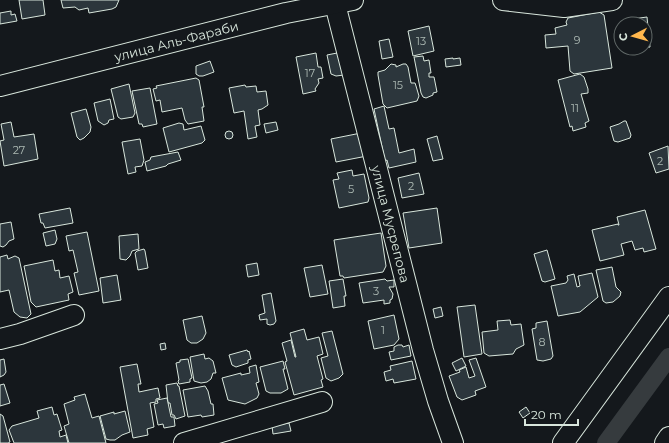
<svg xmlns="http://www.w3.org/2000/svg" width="669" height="443" font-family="Montserrat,sans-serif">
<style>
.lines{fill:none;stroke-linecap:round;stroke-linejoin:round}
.canal{stroke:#363b3e;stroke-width:18}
.building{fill:#2c363c;stroke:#d8e6dc}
.minor-casing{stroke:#d8e6dc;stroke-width:22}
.minor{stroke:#14181c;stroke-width:20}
.labels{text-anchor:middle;stroke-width:3;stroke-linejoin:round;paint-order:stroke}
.number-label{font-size:11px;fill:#adbab4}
.street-label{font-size:13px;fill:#d8e6dc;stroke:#14181c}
</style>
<rect width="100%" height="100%" fill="#14181c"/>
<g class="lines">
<polyline class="canal" points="606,443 669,357"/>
</g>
<g class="building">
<polygon points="19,0 43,0 45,15 22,19"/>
<polygon points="61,0 119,0 116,7 112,9 89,13 88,8 79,10 75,7 63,8"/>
<polygon points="11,11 11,15 15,14 17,21 0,24 0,13"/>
<polygon points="599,12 604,15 612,68 574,74 570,71 568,46 546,48 545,35 556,34 555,28 567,25 566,22 568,18"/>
<polygon points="647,17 650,47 629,50 629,48 645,48 645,24 626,24 625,20"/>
<polygon points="429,26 434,51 413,56 408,31"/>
<polygon points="389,39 393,57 382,59 379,41"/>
<polygon points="316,53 318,67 321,67 323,78 318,79 319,83 315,89 316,91 303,94 296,57"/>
<polygon points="337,53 344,75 336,76 331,74 327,55"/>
<polygon points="423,56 424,61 429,60 431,73 429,73 429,77 434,77 437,92 433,93 433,95 426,98 423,97 421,93 414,57"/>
<polygon points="453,58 453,59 460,58 461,65 446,67 445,59"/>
<polygon points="210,61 214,72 203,76 199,76 196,74 196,66"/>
<polygon points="391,64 396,65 396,67 403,64 406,64 408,67 411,83 415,83 416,86 419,96 417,101 387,108 383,104 378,75 378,72 385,70"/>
<polygon points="580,74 584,77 588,89 588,93 581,94 589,121 585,123 586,127 573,131 572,126 570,127 558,80"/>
<polygon points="196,78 199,80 204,107 202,107 204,121 188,124 185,120 182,108 162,112 160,100 156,101 153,89 157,88 156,86"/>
<polygon points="129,84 135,113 133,117 121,119 118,117 111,89"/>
<polygon points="245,85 246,87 256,86 257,92 266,91 268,105 262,109 258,110 260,125 255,126 257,137 248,139 244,111 234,113 229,88"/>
<polygon points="150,88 157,124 143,127 142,124 139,124 132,91"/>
<polygon points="110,99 114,119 109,120 108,123 104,125 98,121 94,103"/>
<polygon points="384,106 389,129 394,128 399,153 414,149 416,162 389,168 387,160 385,161 374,109"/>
<polygon points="86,109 91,127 90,132 84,138 80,140 77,137 71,113"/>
<polygon points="624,121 626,121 631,135 630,138 618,142 614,141 610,127 619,124"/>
<polygon points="11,122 14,137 34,134 38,159 4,166 0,141 4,140 1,124"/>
<polygon points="276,122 278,130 266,133 264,124"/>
<polygon points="179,123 183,124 184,130 201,126 205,140 202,143 169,152 163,128"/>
<circle cx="229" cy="135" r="4"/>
<polygon points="366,132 367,156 336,162 331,139"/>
<polygon points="437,136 443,159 433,161 427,139"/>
<polygon points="140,139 144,160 142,166 135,167 136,172 128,174 122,142"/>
<polygon points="668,146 669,169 656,173 649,153"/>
<polygon points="178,152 181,160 168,164 166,166 147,171 145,162 150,160 151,157"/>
<polygon points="352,170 353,176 364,174 369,198 368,202 339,208 333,180 339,179 337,173"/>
<polygon points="419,173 424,194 402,198 398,178"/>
<polygon points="70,208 73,223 45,228 43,223 41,223 39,214"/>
<polygon points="437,208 442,243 409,248 403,213"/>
<polygon points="645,210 656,249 644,252 643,248 635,250 632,241 621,244 624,255 600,261 592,230 618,224 618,225 619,225 617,217"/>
<polygon points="11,222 14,239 9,241 6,245 3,247 0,246 0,224"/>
<polygon points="55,230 57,239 55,244 46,246 43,233"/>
<polygon points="87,232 99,291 79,295 74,273 78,272 73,250 69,251 66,236"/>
<polygon points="381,233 386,266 383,272 344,278 343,276 340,276 334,240"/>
<polygon points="138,234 139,249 132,251 130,256 126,260 120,259 119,236"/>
<polygon points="144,249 145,251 148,268 138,270 135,253 137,251"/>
<polygon points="547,250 555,279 545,282 542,281 534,254"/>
<polygon points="7,255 8,259 15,256 19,258 31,314 27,318 20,317 14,312 9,290 0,292 0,257"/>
<polygon points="53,260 55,271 59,270 60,278 69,276 73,292 68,294 69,300 36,307 31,302 24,266"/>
<polygon points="257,263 259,275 248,277 246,265"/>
<polygon points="322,265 328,294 310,297 304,268"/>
<polygon points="612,267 616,287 621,292 620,296 613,302 606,303 603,301 596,270"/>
<polygon points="592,273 598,297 580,312 558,316 551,286 566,283 568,280 567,276 574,274 577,287 580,286 578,276"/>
<polygon points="117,275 121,300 103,303 100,278"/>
<polygon points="343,279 346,296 344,296 345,306 333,308 329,281"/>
<polygon points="385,279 387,281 394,280 394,287 389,287 393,294 392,299 390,300 390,303 384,304 384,300 363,303 359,283"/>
<polygon points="271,293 276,321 274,324 270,325 267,324 267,319 260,320 259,315 265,313 262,295"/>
<polygon points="475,305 482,354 464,357 457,307"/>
<polygon points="441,307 443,316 435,318 433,309"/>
<polygon points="394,315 399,339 394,345 374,349 368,321"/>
<polygon points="202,316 206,333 203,339 197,343 191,343 187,340 183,320"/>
<polygon points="510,320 511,325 521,324 524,345 516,349 513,354 489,356 484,353 482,332 498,330 497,321"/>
<polygon points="547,321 553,356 551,359 543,361 537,360 532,329 536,328 536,323"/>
<polygon points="304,329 307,340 319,337 323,354 317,356 323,379 321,380 323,387 294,395 285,362 287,361 282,343 291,340 295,357 296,357 290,333"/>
<polygon points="332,331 343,374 339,378 331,381 326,378 321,358 328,356 322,333"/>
<polygon points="165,343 166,349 161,350 160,344"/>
<polygon points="398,345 402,345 403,347 409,345 411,356 391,360 389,352 394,351 394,347"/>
<polygon points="247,350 248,352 249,351 251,359 248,360 248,363 236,367 232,365 229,355"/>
<polygon points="204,354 205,359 209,358 213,361 216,373 213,373 211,379 207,382 201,383 194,381 190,357"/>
<polygon points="462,358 466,366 456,371 452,363"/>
<polygon points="476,358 486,387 475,391 476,395 462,400 457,397 449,376 460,372 459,370 466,367 469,378 475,376 469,360"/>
<polygon points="4,359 6,372 4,375 0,377 0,360"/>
<polygon points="188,359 192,378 190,379 190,382 179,384 178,381 179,380 176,363 180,362 180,360"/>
<polygon points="283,361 285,369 283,369 288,389 281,393 270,393 266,391 260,367"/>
<polygon points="412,361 416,379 394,383 393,379 386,381 384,372 391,370 390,366"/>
<polygon points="137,364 141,384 138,384 139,392 158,388 160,398 156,399 156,402 150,403 154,427 147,429 148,435 133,438 120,367"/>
<polygon points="256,365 259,382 256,383 259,394 257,398 245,404 228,400 222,378 241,373 241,375 250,373 249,367"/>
<polygon points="177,383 178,386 179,386 185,416 176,419 174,415 172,415 170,403 168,403 166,385"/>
<polygon points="4,384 10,403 0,406 0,385"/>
<polygon points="205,386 208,391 211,404 213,404 214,415 202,417 201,415 188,417 183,390"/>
<polygon points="85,394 92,418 99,416 106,443 69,443 64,426 69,424 64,404 75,400 74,397"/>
<polygon points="167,398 171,417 174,417 175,426 164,428 163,424 158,425 154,404 158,403 157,400"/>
<polygon points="52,407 54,415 57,414 62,430 59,431 60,437 66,435 68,443 14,443 9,430 12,426 39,418 37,411"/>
<polygon points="526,407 530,413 523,418 519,412"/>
<polygon points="125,411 130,432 122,435 115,440 110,440 106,439 100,416 114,412 114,414"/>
<polygon points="0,414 3,416 10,442 8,443 0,443"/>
<polygon points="289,423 291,431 273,434 272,426"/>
</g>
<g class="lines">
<defs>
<g id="minor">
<polyline points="503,0 564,7 612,0"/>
<path id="s1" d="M335,4l88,346 15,51 15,42"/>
<path id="s2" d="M0,86l286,-73 67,-13"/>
<polyline points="0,339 20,334 74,315"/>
<polyline points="184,443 322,402"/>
<polyline points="563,443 669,297"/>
<polyline points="665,443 669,437"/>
</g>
</defs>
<use href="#minor" class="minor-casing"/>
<use href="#minor" class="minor"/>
</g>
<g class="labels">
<g class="number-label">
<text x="577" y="44">9</text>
<text x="421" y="45">13</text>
<text x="310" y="77">17</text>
<text x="398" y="89">15</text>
<text x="575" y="112">11</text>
<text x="19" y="154">27</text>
<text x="660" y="165">2</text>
<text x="411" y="190">2</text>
<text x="351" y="193">5</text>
<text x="376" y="295">3</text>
<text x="383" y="334">1</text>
<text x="542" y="346">8</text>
</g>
<g class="street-label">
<text dy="5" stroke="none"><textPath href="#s2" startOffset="182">улица Аль-Фараби</textPath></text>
<text dy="5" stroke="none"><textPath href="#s1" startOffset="227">улица Мусрепова</textPath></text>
</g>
</g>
<g transform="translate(633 36) rotate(264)"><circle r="19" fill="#14181c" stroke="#626a69"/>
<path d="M0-3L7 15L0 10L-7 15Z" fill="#ffb74d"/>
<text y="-6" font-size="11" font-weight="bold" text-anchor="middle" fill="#d8e6dc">С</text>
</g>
<path d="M525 419v6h53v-6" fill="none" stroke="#d8e6dc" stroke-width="2"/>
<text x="531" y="419" font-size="12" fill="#d8e6dc" stroke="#14181c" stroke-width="3" paint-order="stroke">20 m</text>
</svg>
